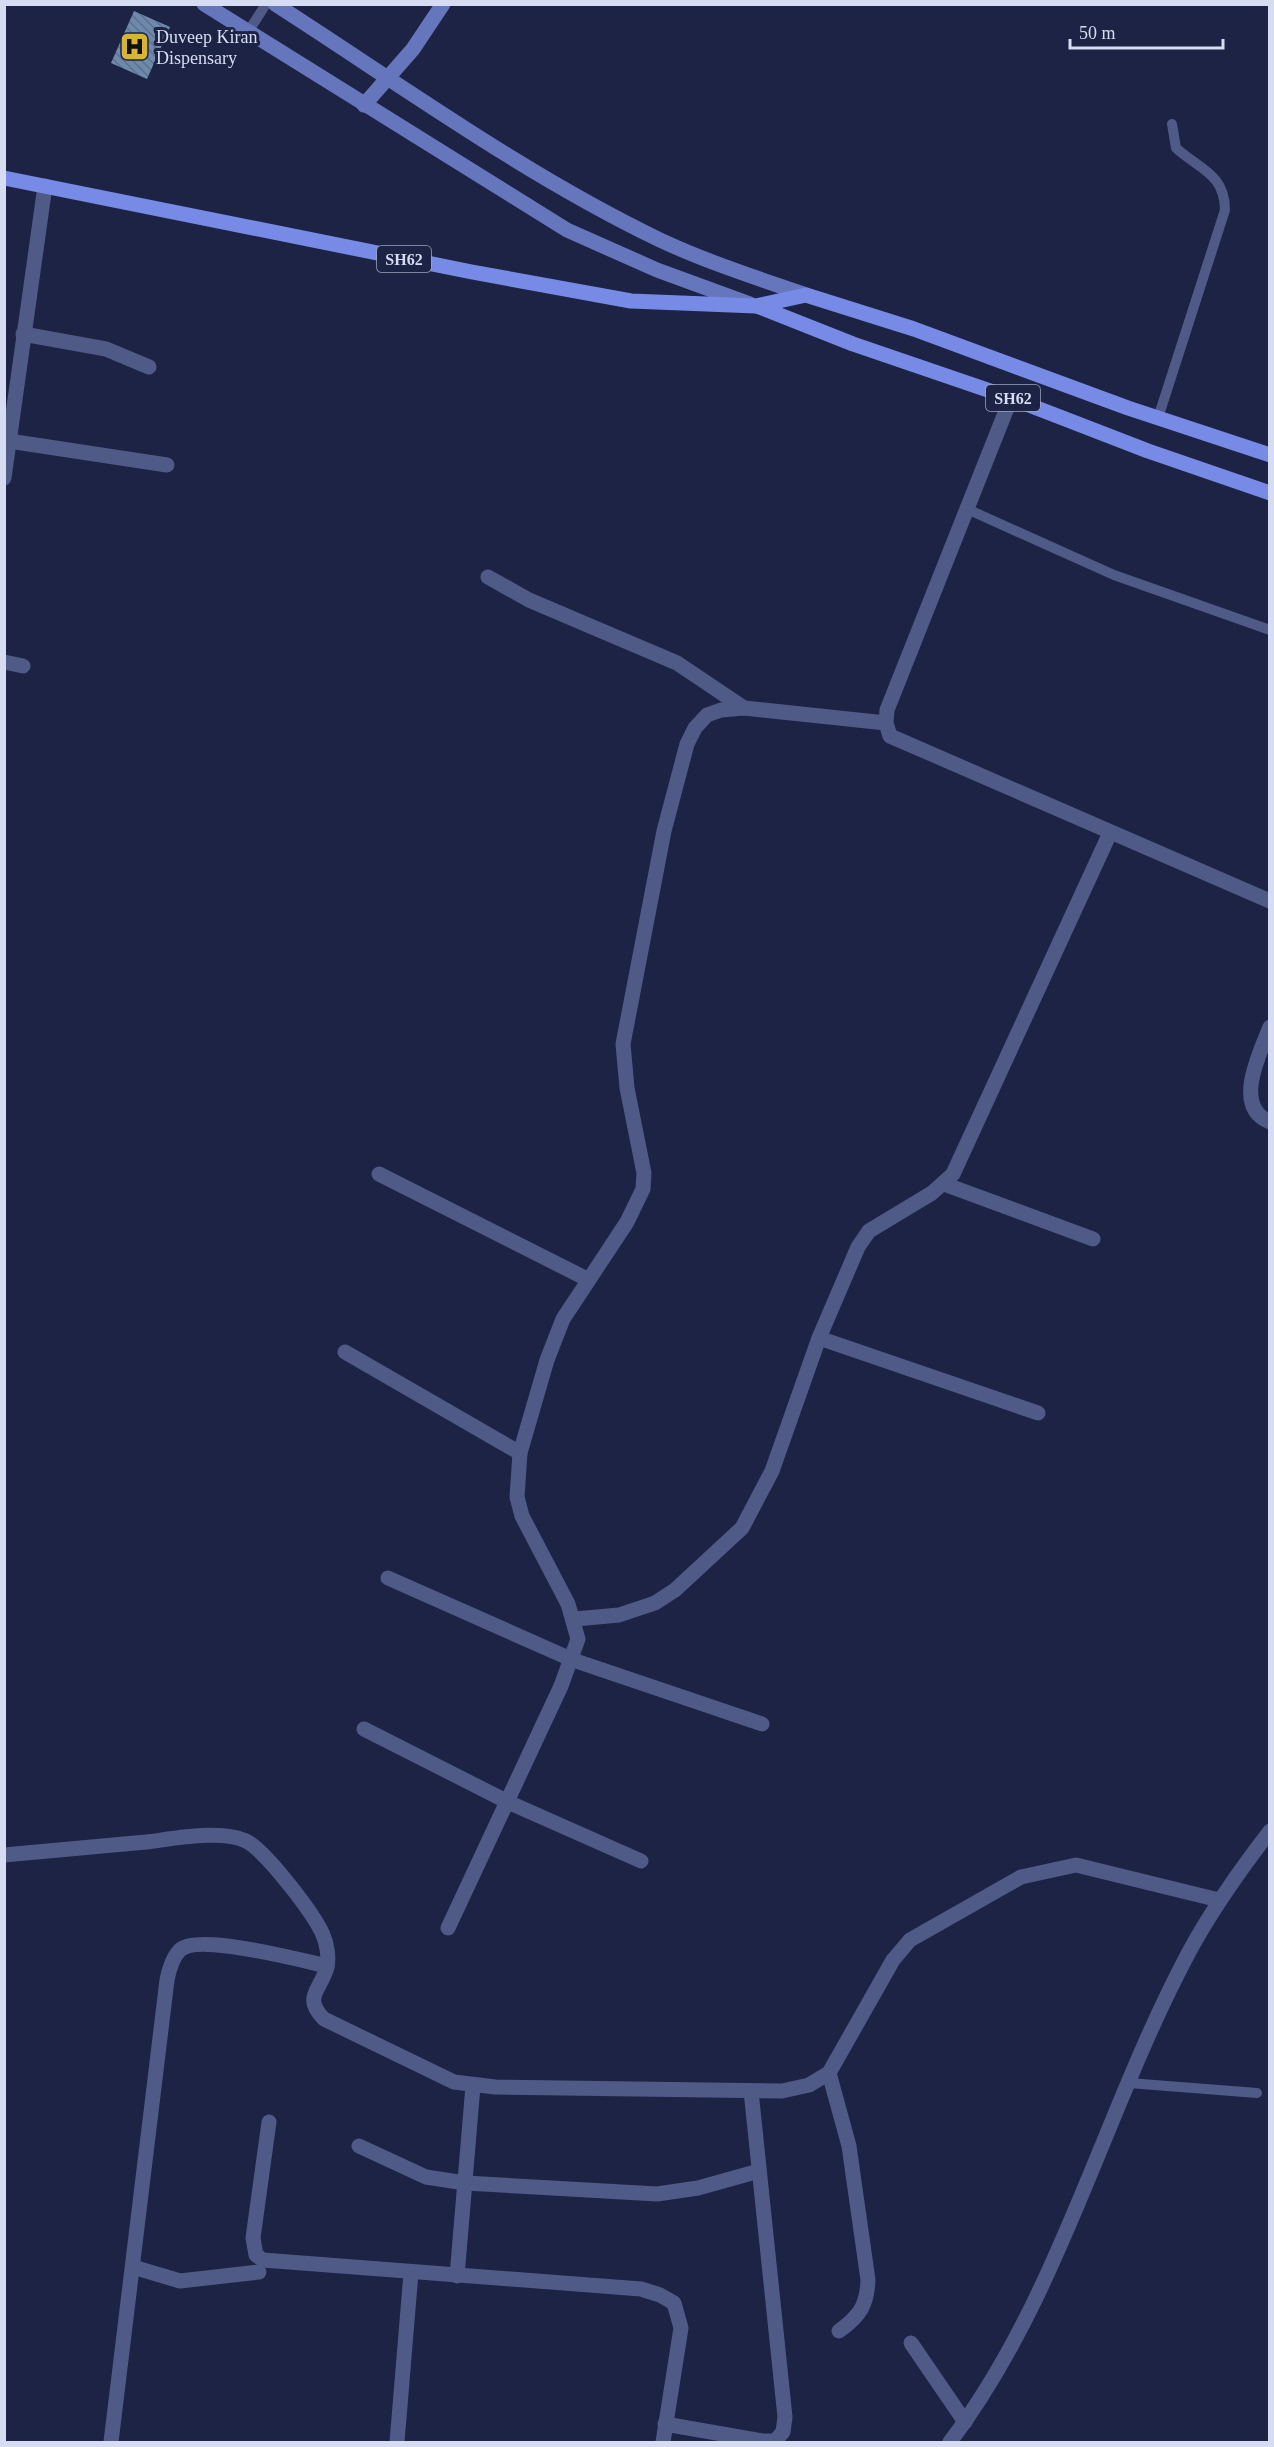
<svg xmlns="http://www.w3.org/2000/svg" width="1274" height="2447" font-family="Georgia,serif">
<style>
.building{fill:url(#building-back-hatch)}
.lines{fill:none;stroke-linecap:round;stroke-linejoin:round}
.lane{stroke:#4f5a86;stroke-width:10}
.street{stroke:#4f5a86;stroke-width:15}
.secondary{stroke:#6676bc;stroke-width:15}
.primary{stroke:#778be6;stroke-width:15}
.labels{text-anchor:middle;stroke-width:6;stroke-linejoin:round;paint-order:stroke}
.shield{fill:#1d2345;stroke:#9ea5bf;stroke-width:1.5}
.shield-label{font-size:16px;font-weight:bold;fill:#d6ddf3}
.poi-label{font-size:18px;fill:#d6ddf3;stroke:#1d2345;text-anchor:start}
</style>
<defs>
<pattern id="building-back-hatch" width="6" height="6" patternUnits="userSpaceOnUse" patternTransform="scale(1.5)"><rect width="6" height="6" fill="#6d8aad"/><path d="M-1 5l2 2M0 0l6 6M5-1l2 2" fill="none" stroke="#5d718a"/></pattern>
</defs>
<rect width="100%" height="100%" fill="#1d2345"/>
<polygon class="building" points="134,11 170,27 147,79 111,63"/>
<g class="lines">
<g class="lane">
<polyline points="248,32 266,4"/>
<path d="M1158,418l67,-208c0,-36 -26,-41 -49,-62l-4,-24"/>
<polyline points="967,509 1114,575 1270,630"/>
<polyline points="1129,2083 1257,2093"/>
</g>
<g class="street">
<polyline points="23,334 106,349 149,367"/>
<polyline points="1011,398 887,710 886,723 890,736 1270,901"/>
<polyline points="9,441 167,465"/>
<polyline points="4,478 45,186"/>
<polyline points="488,577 529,600 677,663 744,708"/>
<polyline points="4,662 23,666"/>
<path d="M1270,1027c-10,26 -38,80 0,95"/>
<polyline points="379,1174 587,1279"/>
<polyline points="944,1184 1093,1239"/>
<polyline points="819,1338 1038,1413"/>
<polyline points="345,1352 520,1453"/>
<polyline points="388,1578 573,1660 762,1724"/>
<polyline points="575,1619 619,1615 655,1603 675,1590 742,1528 772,1471 819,1338 858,1247 869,1231 932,1193 953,1174 1110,833"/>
<polyline points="364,1729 508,1802 641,1861"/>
<path d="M4,1855c48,-4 95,-9 142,-13 26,-3 76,-13 100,-1 19,9 69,74 77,94 4,9 6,22 4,32 -6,23 -25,30 -3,52l130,63 41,5 287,4 27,-6 20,-12 64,-113 17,-20 111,-63 55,-12 143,35"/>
<polyline points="448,1928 561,1686 578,1639 568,1604 522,1516 517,1497 520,1453 547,1360 563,1319 627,1222 643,1189 644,1173 627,1088 623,1044 664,831 687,744 695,728 707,715 721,710 744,708 886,723"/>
<path d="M829,2073l20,73 19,134c-1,25 -8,36 -29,51"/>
<polyline points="269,2122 253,2238 256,2255 263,2260 641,2289 660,2295 674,2303 681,2328 663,2442"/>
<polyline points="359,2146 426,2177 465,2183 657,2194 698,2188 759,2171"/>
<polyline points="133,2267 180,2281 259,2272"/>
<polyline points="457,2276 473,2086"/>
<polyline points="911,2343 965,2422"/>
<polyline points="665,2424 762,2441 775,2441 783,2432 785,2417 751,2091"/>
<path d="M111,2442l56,-462c2,-10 5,-22 13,-30 18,-17 120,10 147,16"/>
<polyline points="397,2442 411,2273"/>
<path d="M950,2442c110,-146 153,-329 239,-490 23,-43 51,-82 81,-121"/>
</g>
<g class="secondary">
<polyline points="204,4 567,230 657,270 750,304"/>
<path d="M275,4c126,81 250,171 385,236 47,22 97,38 146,55"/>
<polyline points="364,105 413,49 443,4"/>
</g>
<g class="primary">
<polyline points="4,178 472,272 631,301 756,306 806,295 914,329 1128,408 1270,455"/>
<polyline points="757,306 853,344 1011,398 1148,451 1270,493"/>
</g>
</g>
<defs>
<symbol id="hospital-square" viewBox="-11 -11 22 22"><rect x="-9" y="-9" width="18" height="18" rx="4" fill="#d7b434" stroke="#1d2345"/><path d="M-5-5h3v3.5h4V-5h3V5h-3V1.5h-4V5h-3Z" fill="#111"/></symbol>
</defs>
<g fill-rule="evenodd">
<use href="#hospital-square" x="118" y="30" width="33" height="33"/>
</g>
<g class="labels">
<g class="shield">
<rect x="377" y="246" width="54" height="26" rx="4.5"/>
<rect x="986" y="385" width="54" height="26" rx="4.5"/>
</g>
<g class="shield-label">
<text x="404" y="265">SH62</text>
<text x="1013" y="404">SH62</text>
</g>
<g class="poi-label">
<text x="156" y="43">Duveep Kiran<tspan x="156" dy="21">Dispensary</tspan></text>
</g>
</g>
<rect width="1274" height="2447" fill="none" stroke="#d6ddf3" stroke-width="12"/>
<path d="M1070 39v9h153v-9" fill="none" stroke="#d6ddf3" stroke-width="3"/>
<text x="1079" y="39" font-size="18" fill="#d6ddf3" stroke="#1d2345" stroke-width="4.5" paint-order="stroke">50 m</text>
</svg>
